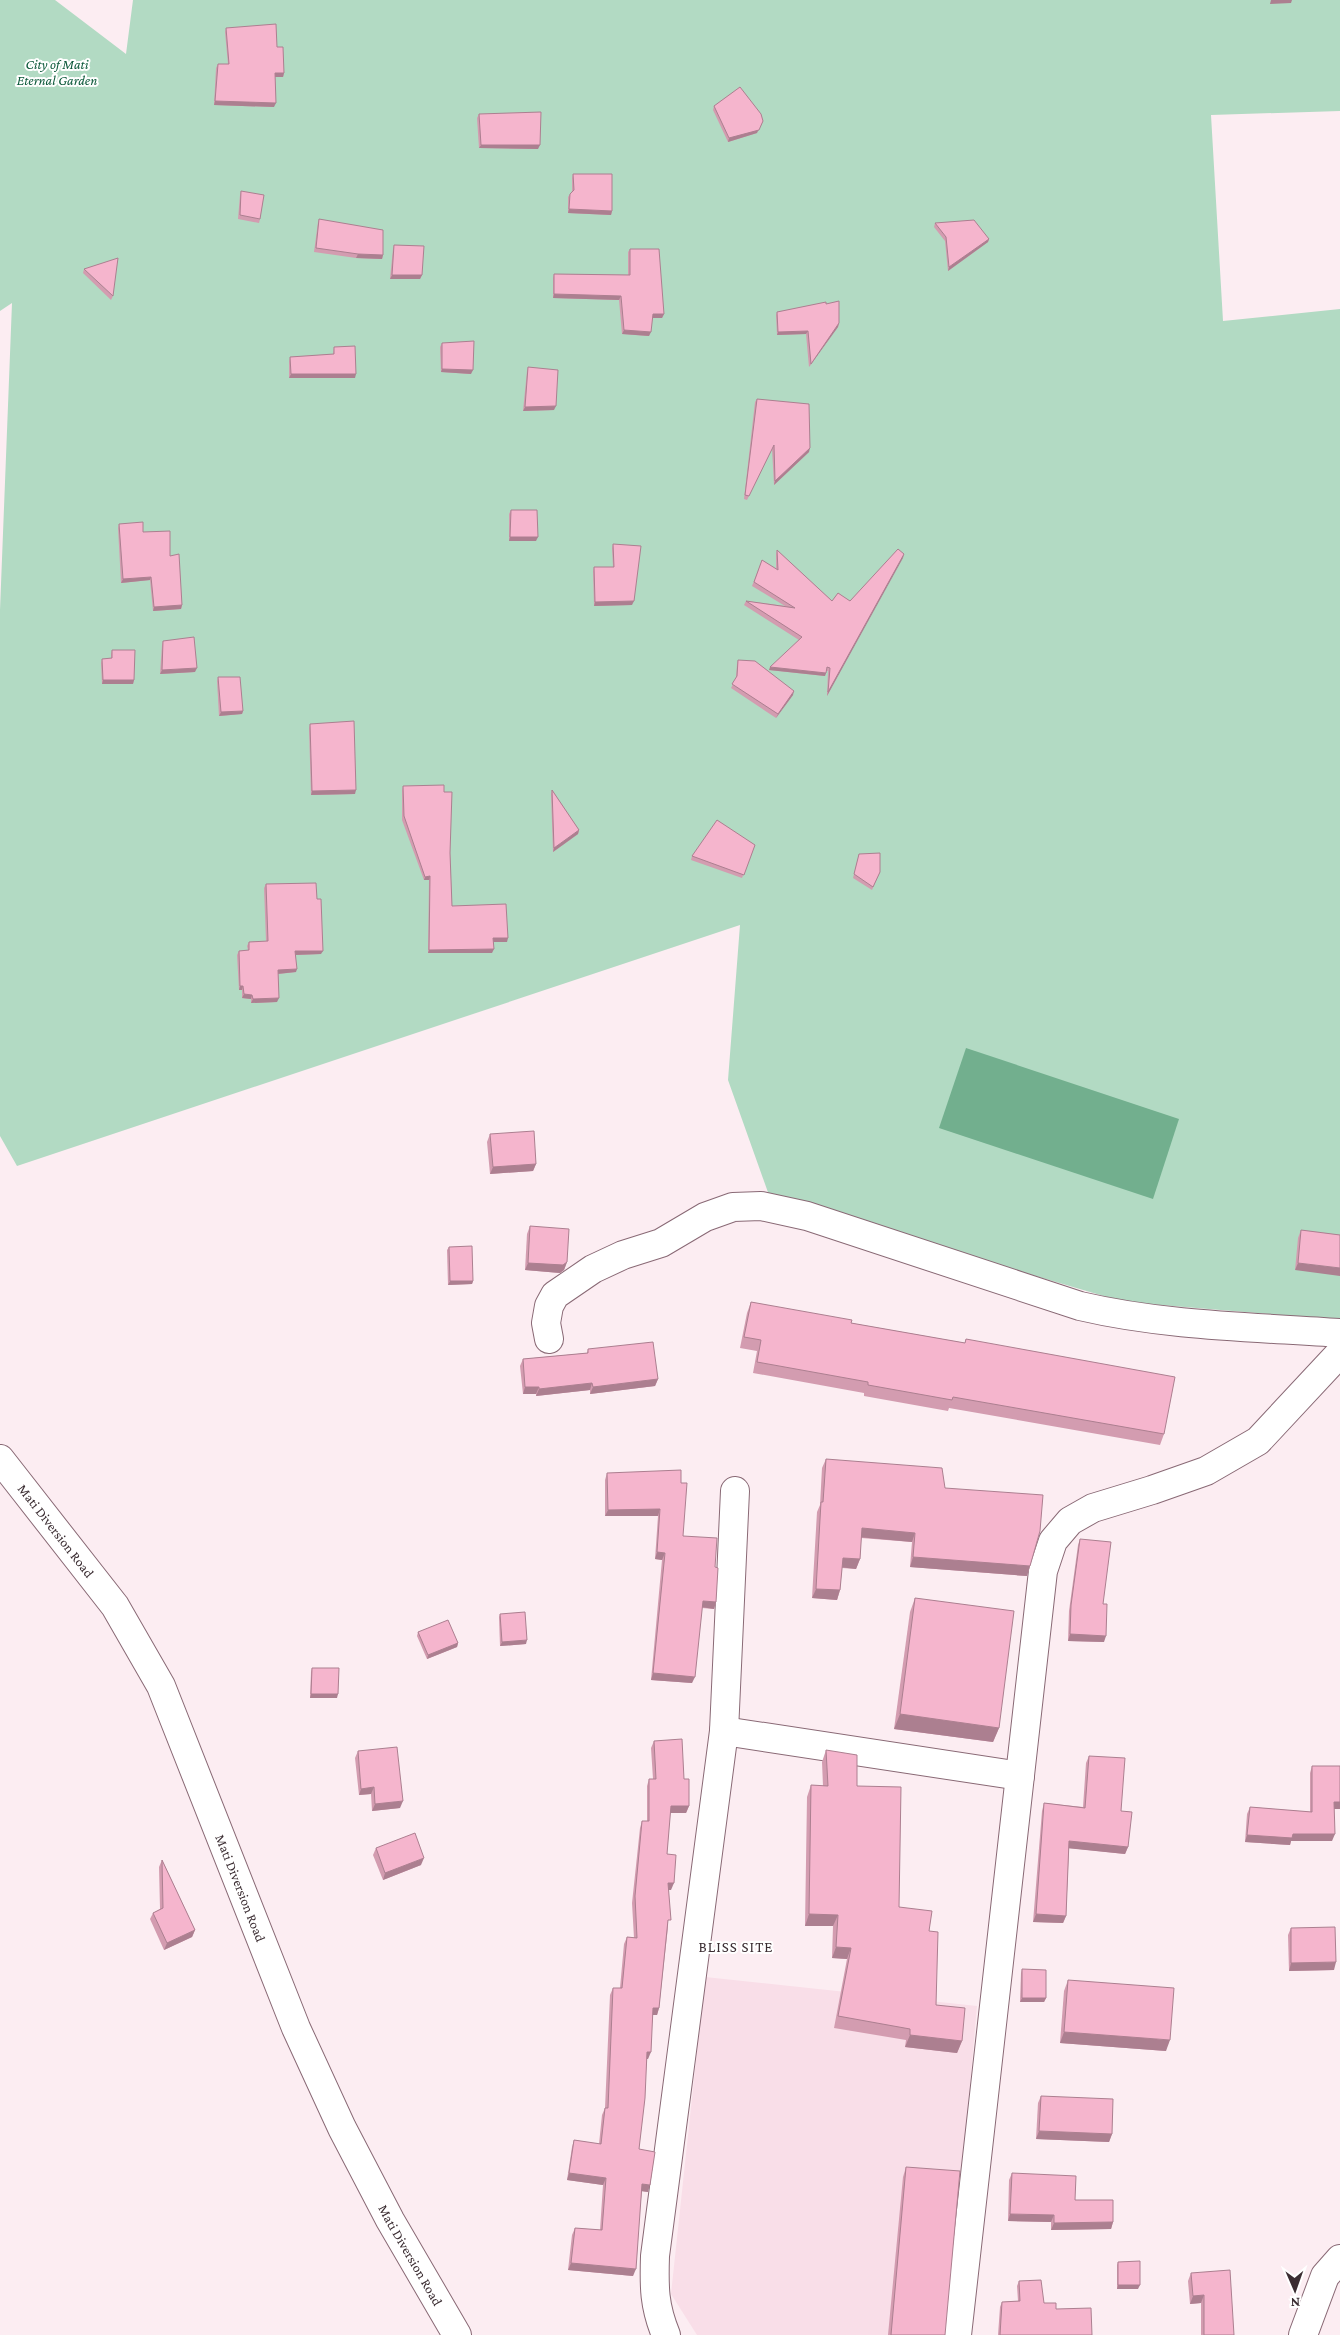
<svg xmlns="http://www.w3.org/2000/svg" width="1340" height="2335" font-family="'Crimson Pro',serif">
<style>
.built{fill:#f9dee8}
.green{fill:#b2dac3}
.water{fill:#72af8e}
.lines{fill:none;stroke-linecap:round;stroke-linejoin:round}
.street-casing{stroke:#896975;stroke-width:30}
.secondary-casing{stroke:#896975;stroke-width:30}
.highway-casing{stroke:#896975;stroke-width:30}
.street{stroke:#fff;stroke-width:28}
.secondary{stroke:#fff;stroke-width:28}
.highway{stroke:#fff;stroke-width:28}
.wall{fill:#d39cb0}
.shaded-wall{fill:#ac7f90}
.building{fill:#f5b5cd;stroke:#ac7f90}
.labels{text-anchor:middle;stroke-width:4;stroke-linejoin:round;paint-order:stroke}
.park-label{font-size:14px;font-style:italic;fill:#0c593a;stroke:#fff}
.street-label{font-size:14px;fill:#3b2d32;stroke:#fff}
.neighbourhood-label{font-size:15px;letter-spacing:1px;fill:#3b2d32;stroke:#fff}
</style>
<rect width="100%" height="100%" fill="#fcedf2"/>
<polygon class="built" points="705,1977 977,2006 948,2335 697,2335 671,2294"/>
<polygon class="green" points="0,0 55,0 126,54 133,0 1340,0 1340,111 1211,115 1223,321 1340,309 1340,1320 1124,1302 770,1198 728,1080 740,925 17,1166 0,1136 0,610 12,303 0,311"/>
<polygon class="water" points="966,1048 1179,1119 1153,1199 939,1128"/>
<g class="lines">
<defs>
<g id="street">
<path d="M549,1339l-3,-16 3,-17 6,-11 38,-26 30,-14 38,-12 44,-26 28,-10 28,-1 46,10 273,90c85,20 174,21 260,27"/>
<polyline points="724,1731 1020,1776"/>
<path d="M666,2335c-12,-29 -12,-48 -11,-79l69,-525 11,-240"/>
<polyline points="957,2335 1043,1571 1053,1541 1070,1521 1093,1508 1152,1490 1206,1471 1258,1441 1340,1353"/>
</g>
<polyline id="secondary" points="1303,2335 1325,2276 1340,2259"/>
<g id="highway">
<path id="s1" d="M0,1459l115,147 46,80 135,342 46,100 48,92 67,115"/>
</g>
</defs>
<use href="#street" class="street-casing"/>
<use href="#secondary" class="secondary-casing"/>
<use href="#highway" class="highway-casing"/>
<use href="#street" class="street"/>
<use href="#secondary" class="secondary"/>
<use href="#highway" class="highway"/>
</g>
<g class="wall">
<polygon points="226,28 277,47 284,73 283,77 275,77 274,107 214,105 216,68 218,64 228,64 225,32"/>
<polygon points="714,106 757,133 728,142 713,110"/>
<polygon points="479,114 538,149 479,148 477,118"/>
<polygon points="573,174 612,211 611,215 568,213 568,197 572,191 572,178"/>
<polygon points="241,191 260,219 259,223 238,219 240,195"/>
<polygon points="319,219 383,255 382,259 356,258 314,252 318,222"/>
<polygon points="935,223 989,239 988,242 948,271 945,241 934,227"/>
<polygon points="394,245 422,275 420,279 390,279 393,249"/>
<polygon points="630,249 664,314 662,318 652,318 649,336 622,334 619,300 553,298 553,278 554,274 628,275 628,252"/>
<polygon points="84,269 113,296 111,300 83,273"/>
<polygon points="826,304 839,323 838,327 809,367 806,334 777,335 776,315 777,312"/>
<polygon points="442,343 471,374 441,372 440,347"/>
<polygon points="334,347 355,378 289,378 289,361 290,357 333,354"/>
<polygon points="528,367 554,410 523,411 527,371"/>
<polygon points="757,399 809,452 774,485 772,449 747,500 744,499 755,402"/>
<polygon points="511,510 536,541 509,541 509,514"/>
<polygon points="119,524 143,532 170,556 182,605 181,609 153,611 150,580 121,583 118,528"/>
<polygon points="613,544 632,605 594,606 593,571 594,567 613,567 612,548"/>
<polygon points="777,550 832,601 850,601 904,554 827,696 828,671 826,671 825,676 769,670 799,640 744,605 746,601 785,606 752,586 762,560 776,569 776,554"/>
<polygon points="163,641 195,672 160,674 162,645"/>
<polygon points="112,650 134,680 133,684 102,684 101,663 102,659 111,658 111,654"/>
<polygon points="738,660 793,695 776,718 731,688 736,678 737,664"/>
<polygon points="218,677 243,711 242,714 219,716 217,681"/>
<polygon points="310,724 355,794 311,795 309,728"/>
<polygon points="403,786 450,853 452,906 507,942 493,942 492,953 428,953 429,880 424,880 402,820 402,790"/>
<polygon points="552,790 579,830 578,834 553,852 551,794"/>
<polygon points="755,845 742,878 691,860 692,856"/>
<polygon points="859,854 880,872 872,890 853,878"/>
<polygon points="266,884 317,899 321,954 296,955 296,972 278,974 277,1002 251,1003 251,999 242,998 242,990 239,990 237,955 239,951 248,950 247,946 249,942 266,941 264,888"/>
<polygon points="490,1134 536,1164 533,1171 490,1174 487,1142"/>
<polygon points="530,1226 567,1262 564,1270 560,1273 525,1270 527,1234"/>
<polygon points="1301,1230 1340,1235 1295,1270 1298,1238"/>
<polygon points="449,1247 473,1281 472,1284 448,1285 447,1250"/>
<polygon points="751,1302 851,1323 965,1343 966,1339 1164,1434 1160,1445 949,1408 948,1411 864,1396 864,1393 753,1373 757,1351 740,1348 747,1313"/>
<polygon points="588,1349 658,1379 655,1386 590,1394 590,1390 536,1396 536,1394 523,1394 520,1366 523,1359 587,1353"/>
<polygon points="826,1459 945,1488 1030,1566 1027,1576 910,1567 912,1542 861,1538 860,1559 856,1569 842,1568 840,1590 837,1600 812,1598 817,1512 820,1505 822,1468"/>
<polygon points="607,1473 681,1483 683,1536 715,1567 716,1602 714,1609 702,1608 692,1683 651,1680 662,1560 655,1559 658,1516 605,1516 605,1480"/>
<polygon points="1080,1539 1103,1604 1104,1642 1068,1641 1069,1611 1078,1545"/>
<polygon points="915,1598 999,1728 993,1742 894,1729 910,1612"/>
<polygon points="500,1614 526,1644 500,1646 499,1617"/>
<polygon points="418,1632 458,1643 457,1647 427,1659 417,1636"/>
<polygon points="312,1668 337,1698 310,1698 311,1672"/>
<polygon points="654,1741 684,1779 689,1806 686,1813 670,1813 667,1854 671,1890 668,1890 668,1927 659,2008 657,2015 653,2015 648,2059 647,2059 639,2149 648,2192 642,2191 633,2276 568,2270 572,2235 575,2228 600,2230 603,2185 567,2180 572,2147 574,2140 599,2144 602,2115 605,2108 610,1995 613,1988 620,1988 624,1944 627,1937 634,1938 632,1903 640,1828 642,1821 647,1821 647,1786 649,1779 653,1779 651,1748"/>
<polygon points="826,1750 857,1786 899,1907 929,1931 936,2005 962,2041 957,2053 905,2047 906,2040 834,2028 847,1959 832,1958 833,1926 805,1926 807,1797 811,1785 823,1786 822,1762"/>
<polygon points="358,1751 400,1808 372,1811 371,1794 359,1795 355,1758"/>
<polygon points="1089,1756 1121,1811 1128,1847 1125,1854 1069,1848 1066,1916 1063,1923 1033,1922 1042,1811 1044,1803 1083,1807 1086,1763"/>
<polygon points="1312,1766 1334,1809 1332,1841 1291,1841 1290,1845 1245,1842 1247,1814 1250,1807 1310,1812 1310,1773"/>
<polygon points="376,1848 421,1865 383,1880 373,1855"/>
<polygon points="162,1860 195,1930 192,1937 164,1950 150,1919 153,1913 160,1909 159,1867"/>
<polygon points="1291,1928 1334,1970 1289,1971 1288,1935"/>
<polygon points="1022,1969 1046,1998 1044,2002 1020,2002 1021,1973"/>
<polygon points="1068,1980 1166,2051 1060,2043 1064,1991"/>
<polygon points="1041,2096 1112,2134 1109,2142 1036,2139 1038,2103"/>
<polygon points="906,2167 945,2335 888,2335 903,2177"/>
<polygon points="1012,2173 1075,2200 1113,2222 1111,2229 1051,2230 1051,2222 1008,2221 1009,2180"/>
<polygon points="1118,2262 1138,2289 1117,2289 1117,2265"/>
<polygon points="1191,2273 1234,2335 1201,2335 1201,2303 1190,2304 1188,2281"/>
<polygon points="1019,2281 1044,2303 1056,2309 1092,2335 998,2335 1000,2307 1002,2302 1018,2301 1017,2286"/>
</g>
<g class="shaded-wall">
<polygon points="1271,0 1292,0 1291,3 1270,4"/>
<polygon points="275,73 284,73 283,77 273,77"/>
<polygon points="215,101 276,103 274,107 214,105"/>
<polygon points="763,121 757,133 728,142 729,138"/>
<polygon points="481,145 540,145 538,149 479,148"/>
<polygon points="569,209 612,211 611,215 568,213"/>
<polygon points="989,239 988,242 948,271 949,267"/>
<polygon points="358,254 383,255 382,259 356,258"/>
<polygon points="392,275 422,275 420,279 390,279"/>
<polygon points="554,294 621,296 619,300 553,298"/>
<polygon points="653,314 664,314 662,318 651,318"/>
<polygon points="839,323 838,327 809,367 811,364"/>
<polygon points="624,330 651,332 649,336 622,334"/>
<polygon points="808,331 806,334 777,335 778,332"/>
<polygon points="442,369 473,370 471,374 441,372"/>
<polygon points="291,374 356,374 355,378 289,378"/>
<polygon points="556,406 554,410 523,411 525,407"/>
<polygon points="810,448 809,452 774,485 775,481"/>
<polygon points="510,537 538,537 536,541 509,541"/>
<polygon points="904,554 903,558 827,696 828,692"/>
<polygon points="151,577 150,580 121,583 123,579"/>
<polygon points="634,601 632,605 594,606 595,602"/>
<polygon points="182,605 181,609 153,611 154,607"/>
<polygon points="770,667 826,673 825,676 769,670"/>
<polygon points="197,668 195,672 160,674 162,670"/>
<polygon points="103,680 134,680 133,684 102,684"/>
<polygon points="794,691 793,695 776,718 778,714"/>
<polygon points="243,711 242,714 219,716 221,712"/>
<polygon points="356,790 355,794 311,795 312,791"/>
<polygon points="579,830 578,834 553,852 554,848"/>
<polygon points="430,876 429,880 424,880 425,877"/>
<polygon points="493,938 508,938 507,942 492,942"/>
<polygon points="494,949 492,953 428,953 429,950"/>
<polygon points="295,951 323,951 321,954 294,955"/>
<polygon points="297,969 296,972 277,974 278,970"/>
<polygon points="240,986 243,986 242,990 239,990"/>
<polygon points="244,994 252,995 251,999 242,998"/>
<polygon points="279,998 277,1002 251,1003 253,999"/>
<polygon points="536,1164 533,1171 490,1174 493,1167"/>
<polygon points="567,1262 564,1270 560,1273 525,1270 528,1263"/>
<polygon points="1298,1263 1340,1268 1340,1276 1295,1270"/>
<polygon points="450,1281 473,1281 472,1284 448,1285"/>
<polygon points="658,1379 655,1386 590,1394 593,1387"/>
<polygon points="592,1383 590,1390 536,1396 539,1389"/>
<polygon points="525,1387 539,1387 536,1394 523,1394"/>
<polygon points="660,1509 658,1516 605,1516 608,1510"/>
<polygon points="862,1528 915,1533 912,1542 858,1537"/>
<polygon points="657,1552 665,1553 662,1560 655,1559"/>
<polygon points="913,1557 1030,1566 1027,1576 910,1567"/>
<polygon points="843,1558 860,1559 856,1569 839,1567"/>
<polygon points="816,1589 840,1590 837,1600 812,1598"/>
<polygon points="703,1601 716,1602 714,1609 701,1607"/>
<polygon points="1070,1634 1106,1636 1104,1642 1068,1641"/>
<polygon points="527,1640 526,1644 500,1646 502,1642"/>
<polygon points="458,1643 457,1647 427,1659 428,1655"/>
<polygon points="653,1673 695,1677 692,1683 651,1680"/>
<polygon points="311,1694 338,1694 337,1698 310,1698"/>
<polygon points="900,1714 999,1728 993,1742 894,1729"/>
<polygon points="374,1787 371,1794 359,1795 361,1789"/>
<polygon points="403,1801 400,1808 372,1811 375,1804"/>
<polygon points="1334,1802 1340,1802 1340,1809 1331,1809"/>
<polygon points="671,1806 689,1806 686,1813 668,1813"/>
<polygon points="1293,1834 1335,1834 1332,1841 1291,1841 1290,1845 1245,1842 1247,1835"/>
<polygon points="1069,1841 1128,1847 1125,1854 1066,1848"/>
<polygon points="424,1858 421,1865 383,1880 385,1873"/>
<polygon points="668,1883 674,1883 671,1890 665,1890"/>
<polygon points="809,1914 838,1915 833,1926 805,1926"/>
<polygon points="1036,1914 1066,1916 1063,1923 1033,1922"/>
<polygon points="195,1930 192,1937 164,1950 167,1943"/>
<polygon points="836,1947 851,1948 847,1959 832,1958"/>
<polygon points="1336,1962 1334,1970 1289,1971 1291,1963"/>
<polygon points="1022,1998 1046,1998 1044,2002 1020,2002"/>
<polygon points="653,2008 659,2008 657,2015 651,2015"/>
<polygon points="1064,2032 1170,2040 1166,2051 1060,2043"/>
<polygon points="910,2035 962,2041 957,2053 905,2047"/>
<polygon points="647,2052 651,2052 648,2059 644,2059"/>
<polygon points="1039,2131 1112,2134 1109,2142 1036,2139"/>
<polygon points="569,2173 606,2178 603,2185 567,2180"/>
<polygon points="642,2184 650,2185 648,2192 640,2191"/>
<polygon points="1010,2214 1054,2215 1051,2222 1008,2221"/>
<polygon points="1113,2222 1111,2229 1051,2230 1054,2223"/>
<polygon points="571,2263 636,2269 633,2276 568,2270"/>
<polygon points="1118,2285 1140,2285 1138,2289 1117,2289"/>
<polygon points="1204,2295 1201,2303 1190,2304 1193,2296"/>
</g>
<g class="building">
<polygon points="276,24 277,47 283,47 284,73 275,73 276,103 215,101 218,64 229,64 226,28"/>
<polygon points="740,87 761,114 763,121 759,130 729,138 714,106"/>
<polygon points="541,112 540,145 481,145 479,114"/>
<polygon points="573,174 612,174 612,211 569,209 570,194 574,190"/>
<polygon points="241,191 264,195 260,219 240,215"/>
<polygon points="319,219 383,230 383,255 358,254 316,248"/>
<polygon points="974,220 989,239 949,267 946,237 935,223"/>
<polygon points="394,245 424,246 422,275 392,275"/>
<polygon points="630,249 659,249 664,314 653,314 651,332 624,330 621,296 554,294 554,274 630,275"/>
<polygon points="118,258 113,296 84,269"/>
<polygon points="839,301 839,323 811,364 808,331 778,332 777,312 826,302 826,304"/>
<polygon points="474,341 473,370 442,369 442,343"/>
<polygon points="355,346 356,374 291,374 290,357 334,354 334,347"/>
<polygon points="528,367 558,370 556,406 525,407"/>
<polygon points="757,399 809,404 810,448 775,481 774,445 749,496 745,495"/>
<polygon points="511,510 537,510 538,537 510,537"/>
<polygon points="143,522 143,532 170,531 170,556 179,554 182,605 154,607 151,577 123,579 119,524"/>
<polygon points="613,544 641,546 634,601 595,602 594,567 614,567"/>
<polygon points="898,549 904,554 828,692 830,668 827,667 826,673 770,667 802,637 746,601 795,608 754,582 762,560 778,570 777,550 832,601 838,593 850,601"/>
<polygon points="194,637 197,668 162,670 163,641"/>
<polygon points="112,650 135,650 134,680 103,680 102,659 112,658"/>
<polygon points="738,660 755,661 794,691 778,714 732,684 737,676"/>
<polygon points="218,677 240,677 243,711 221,712"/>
<polygon points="354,721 356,790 312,791 310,724"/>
<polygon points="444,785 444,792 452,792 450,853 452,906 506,904 508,938 493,938 494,949 429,950 430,876 425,877 404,816 403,786"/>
<polygon points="552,790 579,830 554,848"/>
<polygon points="717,820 755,845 744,875 692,856"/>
<polygon points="880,853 880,872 873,887 854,874 859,854"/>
<polygon points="316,883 317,899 321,899 323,951 295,951 297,969 278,970 279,998 253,999 252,995 244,994 243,986 240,986 239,951 249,950 249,942 268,941 266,884"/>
<polygon points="534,1131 536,1164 493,1167 490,1134"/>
<polygon points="530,1226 569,1229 567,1262 563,1265 528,1263"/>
<polygon points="1301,1230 1340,1235 1340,1268 1298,1263"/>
<polygon points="472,1246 473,1281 450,1281 449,1247"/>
<polygon points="751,1302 852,1320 851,1323 965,1343 966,1339 1175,1377 1164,1434 953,1397 952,1400 868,1385 868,1382 757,1362 761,1340 744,1337"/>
<polygon points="653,1342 658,1379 593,1387 592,1383 539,1389 539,1387 525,1387 523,1359 588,1353 588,1349"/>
<polygon points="826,1459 942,1468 945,1488 1043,1495 1040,1531 1030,1566 913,1557 915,1533 862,1528 860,1559 843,1558 840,1590 816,1589 821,1502 823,1502"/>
<polygon points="681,1470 681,1483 687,1483 683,1536 717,1538 715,1567 718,1568 716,1602 703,1601 695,1677 653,1673 665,1553 657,1552 660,1509 608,1510 607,1473"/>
<polygon points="1080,1539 1111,1542 1103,1604 1107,1604 1106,1636 1070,1634 1071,1605"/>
<polygon points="915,1598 1014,1611 999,1728 900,1714"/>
<polygon points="525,1612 527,1640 502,1642 500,1614"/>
<polygon points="448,1620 458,1643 428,1655 418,1632"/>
<polygon points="312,1668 339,1668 338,1694 311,1694"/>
<polygon points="682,1739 684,1779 689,1779 689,1806 671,1806 667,1854 676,1855 674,1883 668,1883 671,1920 668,1920 659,2008 653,2008 651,2052 647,2052 645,2098 639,2149 655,2152 650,2185 642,2184 636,2269 571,2263 575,2228 602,2230 606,2178 569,2173 574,2140 601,2144 605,2108 608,2108 613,1988 622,1988 627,1937 637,1938 635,1896 642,1821 649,1821 649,1779 656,1779 654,1741"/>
<polygon points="397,1747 403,1801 375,1804 374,1787 361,1789 358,1751"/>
<polygon points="826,1750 857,1755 857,1786 901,1787 899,1907 932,1911 929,1931 938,1932 936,2005 965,2008 962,2041 910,2035 910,2029 838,2016 851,1948 836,1947 838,1915 809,1914 811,1785 828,1786"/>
<polygon points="1089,1756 1125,1758 1121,1811 1132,1812 1128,1847 1069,1841 1066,1916 1036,1914 1044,1803 1085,1808"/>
<polygon points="1312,1766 1340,1766 1340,1802 1334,1802 1335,1834 1293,1834 1292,1838 1247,1835 1250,1807 1312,1812"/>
<polygon points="415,1833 424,1858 385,1873 376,1848"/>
<polygon points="162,1860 195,1930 167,1943 153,1913 163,1908"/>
<polygon points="1335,1927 1336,1962 1291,1963 1291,1928"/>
<polygon points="1022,1969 1046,1970 1046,1998 1022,1998"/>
<polygon points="1068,1980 1174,1988 1170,2040 1064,2032"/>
<polygon points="1041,2096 1113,2099 1112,2134 1039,2131"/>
<polygon points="906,2167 960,2171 945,2335 891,2335"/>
<polygon points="1012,2173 1076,2176 1075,2200 1113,2200 1113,2222 1054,2223 1054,2215 1010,2214"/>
<polygon points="1140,2261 1140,2285 1118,2285 1118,2262"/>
<polygon points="1230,2270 1234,2335 1204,2335 1204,2295 1193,2296 1191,2273"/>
<polygon points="1041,2280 1044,2303 1056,2303 1056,2309 1091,2308 1092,2335 1000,2335 1002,2302 1020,2301 1019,2281"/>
</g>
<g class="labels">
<g class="park-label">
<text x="57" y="69">City of Mati<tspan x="57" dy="16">Eternal Garden</tspan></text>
</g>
<g class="street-label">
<text dy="5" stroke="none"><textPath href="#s1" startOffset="91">Mati Diversion Road</textPath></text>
<text dy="5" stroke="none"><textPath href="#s1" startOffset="496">Mati Diversion Road</textPath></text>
<text dy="5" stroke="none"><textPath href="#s1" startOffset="901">Mati Diversion Road</textPath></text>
</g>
<g class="neighbourhood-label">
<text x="736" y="1952">BLISS SITE</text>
</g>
</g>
<g transform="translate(1295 2290) rotate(178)" stroke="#ffffff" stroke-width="4" paint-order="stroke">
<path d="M0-4L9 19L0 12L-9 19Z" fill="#3b2d32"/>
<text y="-8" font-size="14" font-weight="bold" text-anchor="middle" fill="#3b2d32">N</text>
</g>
</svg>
